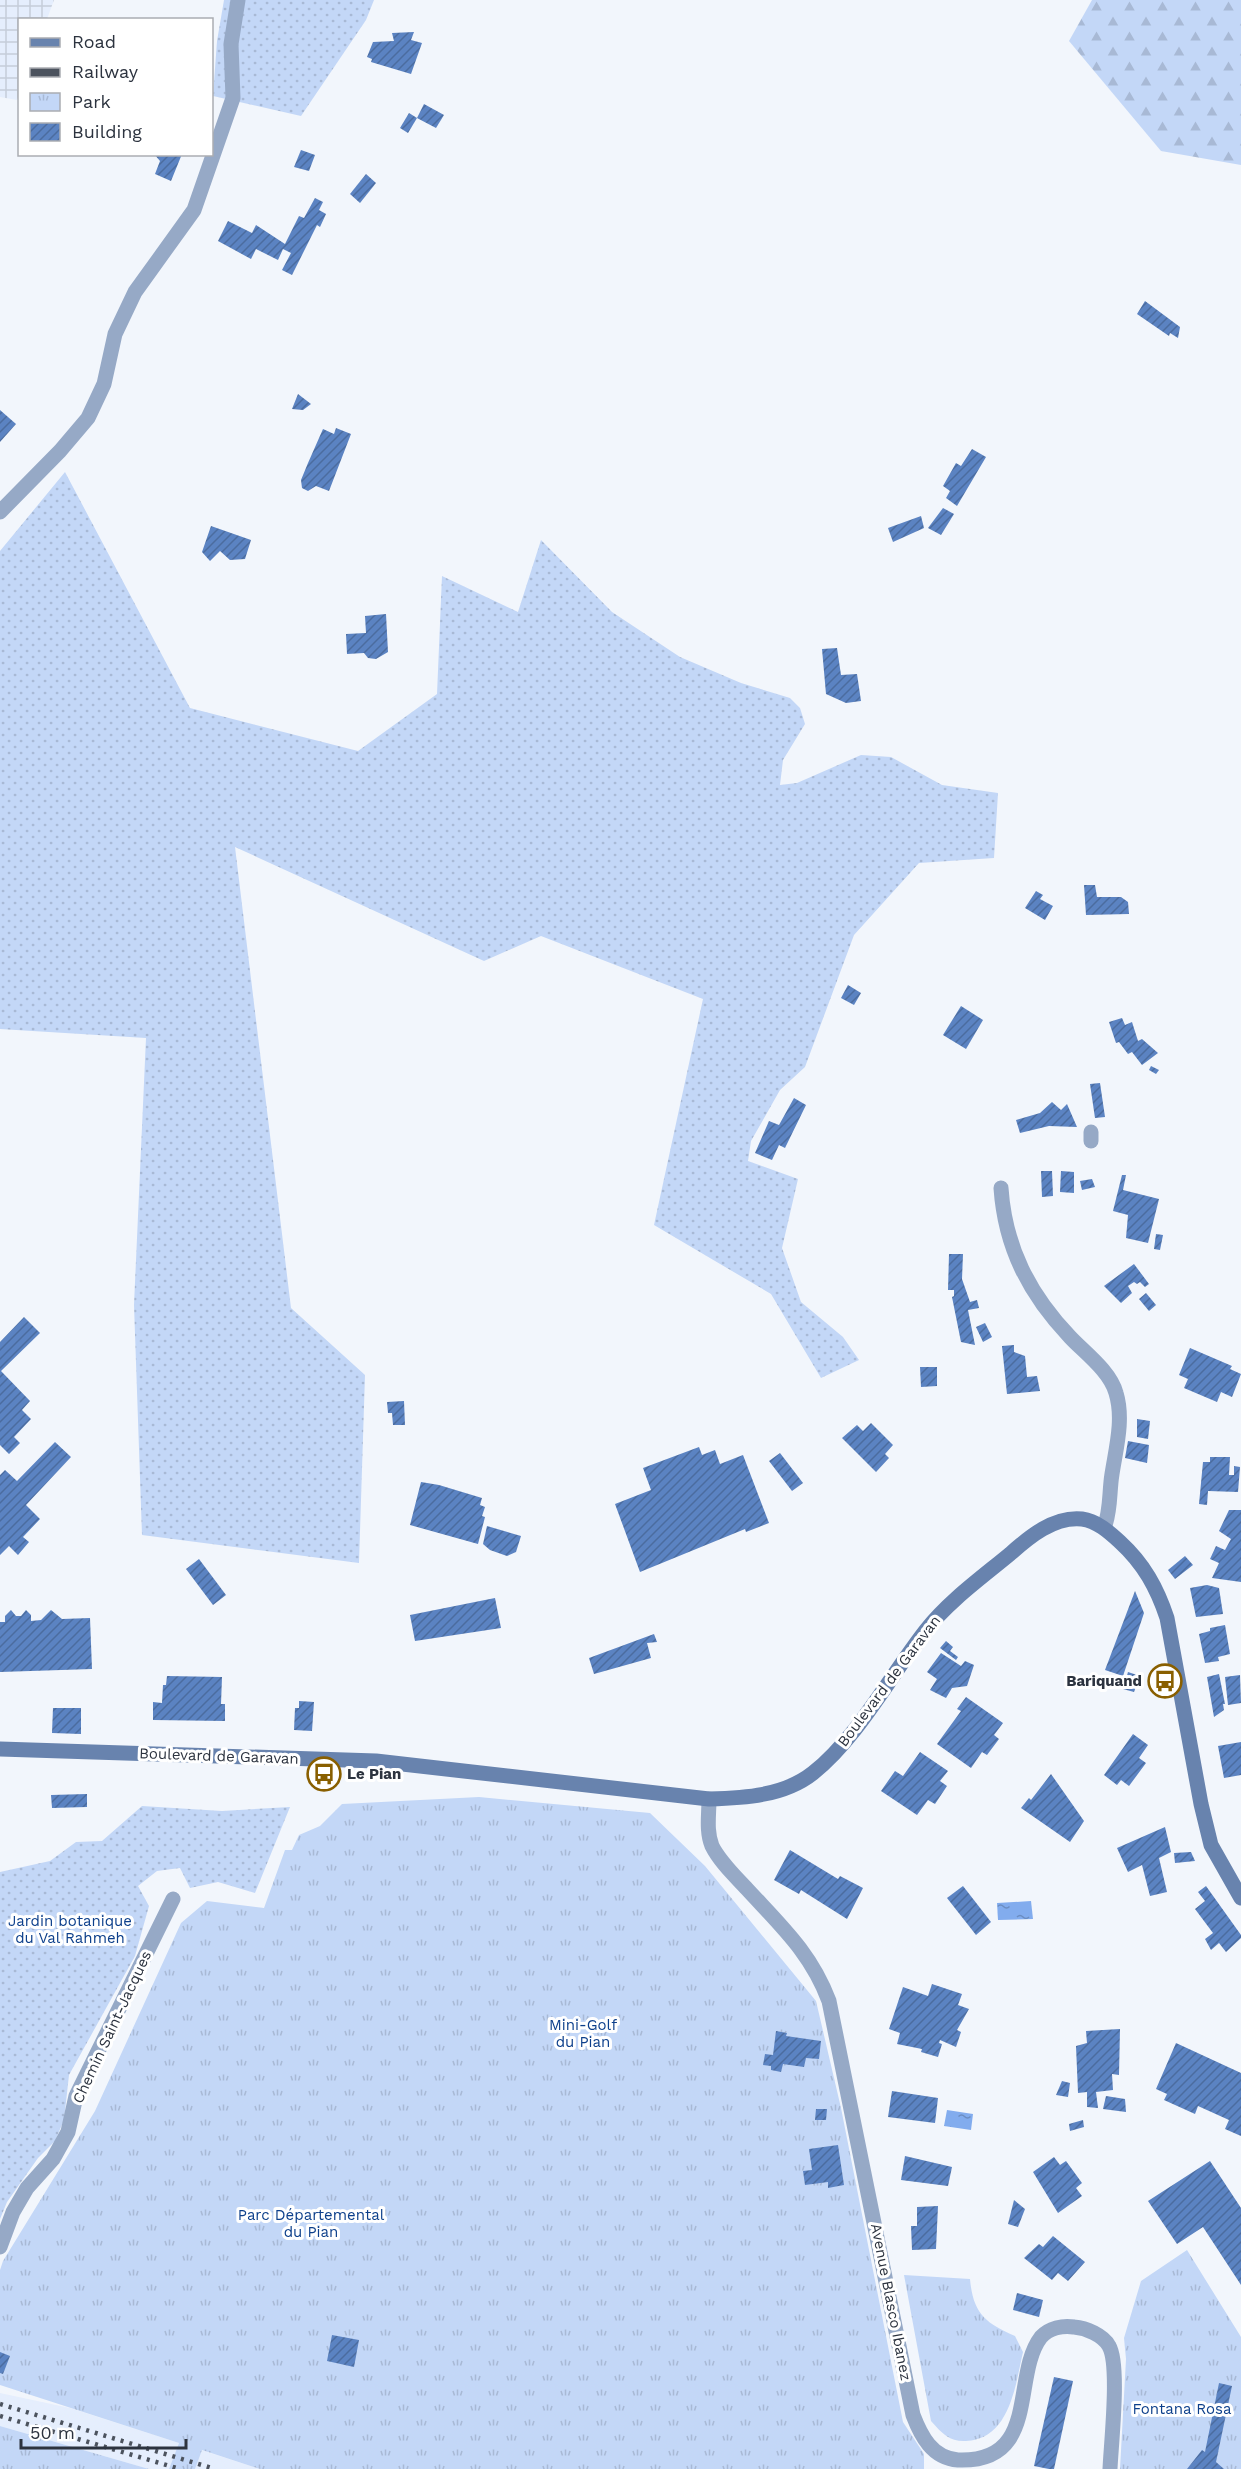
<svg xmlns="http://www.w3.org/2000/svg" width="1241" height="2469" font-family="'Work Sans',sans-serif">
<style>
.built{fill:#e5eefd}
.industrial{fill:url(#industrial-grid)}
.grass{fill:url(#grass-dots)}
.forest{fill:url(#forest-firs)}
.park{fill:url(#park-tufts)}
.water{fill:url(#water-ripples)}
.building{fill:url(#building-hatch)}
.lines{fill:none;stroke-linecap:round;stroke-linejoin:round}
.street{stroke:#96a9c6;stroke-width:15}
.secondary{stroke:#6883ae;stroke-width:15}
.rail{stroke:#4c535e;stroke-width:4.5;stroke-dasharray:3 6;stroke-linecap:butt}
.labels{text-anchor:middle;stroke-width:6;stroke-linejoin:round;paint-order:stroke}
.street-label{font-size:15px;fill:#2c333f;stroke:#fff}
.poi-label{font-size:15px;font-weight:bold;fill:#2c333f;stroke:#fff;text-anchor:end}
.park-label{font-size:15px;fill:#0c3f8b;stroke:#fff}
</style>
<defs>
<pattern id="industrial-grid" width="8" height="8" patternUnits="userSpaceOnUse" patternTransform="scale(1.5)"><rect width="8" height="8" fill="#e5eefd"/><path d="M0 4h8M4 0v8" fill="none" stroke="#c5cdda"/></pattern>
<pattern id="grass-dots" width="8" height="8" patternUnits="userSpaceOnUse" patternTransform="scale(1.5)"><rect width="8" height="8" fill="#c3d7f7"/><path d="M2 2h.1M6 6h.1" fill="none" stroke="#a8b9d5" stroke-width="1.8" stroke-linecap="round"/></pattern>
<pattern id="forest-firs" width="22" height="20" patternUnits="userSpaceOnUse" patternTransform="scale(1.5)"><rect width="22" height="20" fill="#c3d7f7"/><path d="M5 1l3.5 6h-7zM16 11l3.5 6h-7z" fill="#a8b9d5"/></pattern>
<pattern id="park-tufts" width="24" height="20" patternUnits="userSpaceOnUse" patternTransform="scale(1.5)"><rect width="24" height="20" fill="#c3d7f7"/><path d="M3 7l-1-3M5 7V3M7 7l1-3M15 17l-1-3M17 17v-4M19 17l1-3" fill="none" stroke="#a8b9d5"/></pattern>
<pattern id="water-ripples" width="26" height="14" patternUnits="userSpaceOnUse" patternTransform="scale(1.5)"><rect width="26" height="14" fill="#82acee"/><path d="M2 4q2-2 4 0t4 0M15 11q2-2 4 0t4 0" fill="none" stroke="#6b8dc2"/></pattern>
<pattern id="building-hatch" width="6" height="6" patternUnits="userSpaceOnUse" patternTransform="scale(1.5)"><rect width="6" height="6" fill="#5b83c2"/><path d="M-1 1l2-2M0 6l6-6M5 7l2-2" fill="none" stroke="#4b6c9f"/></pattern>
</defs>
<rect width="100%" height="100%" fill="#f2f6fc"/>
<g class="built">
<polygon points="0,2393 70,2408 179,2443 169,2469 149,2469 0,2426"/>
<polygon points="201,2450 260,2469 195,2469"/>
</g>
<polygon class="industrial" points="0,0 54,0 47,19 20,20 20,92 17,100 0,97"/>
<g class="grass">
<polygon points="224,0 374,0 366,20 301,116 213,96 217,41"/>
<polygon points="65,472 190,708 358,751 437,694 442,576 518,612 541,540 612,612 680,657 741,683 790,698 800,708 805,724 783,760 780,785 797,783 861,755 891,757 942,785 998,793 994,858 919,863 854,935 805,1067 780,1090 751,1141 748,1161 798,1179 782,1248 801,1302 843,1337 859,1360 821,1378 771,1294 654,1225 703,999 541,936 484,961 235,847 291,1308 365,1375 359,1563 142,1535 134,1305 146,1038 0,1029 0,551"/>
<polygon points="142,1806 222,1811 290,1807 255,1893 218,1882 190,1888 180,1868 157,1871 138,1886 149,1906 135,1956 69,2075 64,2120 55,2141 38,2158 7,2202 0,2219 0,1872 50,1861 76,1842 102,1841"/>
</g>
<polygon class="forest" points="1092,0 1241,0 1241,165 1161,151 1069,41"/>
<g class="park">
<polygon points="479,1797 650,1813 705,1866 816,2001 841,2108 903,2422 924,2454 924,2469 260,2469 202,2450 195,2469 169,2469 179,2443 0,2385 0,2270 3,2261 95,2111 181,1923 207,1901 264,1908 285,1850 292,1850 299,1835 320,1826 342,1804"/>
<polygon points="1187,2250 1241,2337 1241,2469 1120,2469 1126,2359 1124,2338 1141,2281"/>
<path d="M904,2275l66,4c3,34 15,44 45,57l8,16c-7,30 -12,80 -49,88 -21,4 -29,-3 -43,-19z"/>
<polygon points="0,2426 149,2469 0,2469"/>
</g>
<g class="water">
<polygon points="1031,1901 1033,1919 998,1920 997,1903"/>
<polygon points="947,2110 973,2114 971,2130 944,2126"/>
</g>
<g class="building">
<polygon points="414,32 411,40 422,43 411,74 371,62 372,59 367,57 373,42 394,41 392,33"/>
<polygon points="424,104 444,115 436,128 417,118"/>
<polygon points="409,113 417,118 408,133 400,128"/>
<polygon points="301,150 315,155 309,171 294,167"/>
<polygon points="154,154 182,154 171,181 155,174 160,161"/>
<polygon points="366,174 376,183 360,203 350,194"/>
<polygon points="315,198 323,202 319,210 326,214 320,227 317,225 292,275 282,270 291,253 283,249 278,260 256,249 251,259 218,241 228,221 252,233 256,225 285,244 299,216 304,218"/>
<polygon points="1145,301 1180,327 1178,338 1170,333 1169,336 1137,314"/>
<polygon points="298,394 311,404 303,410 292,409"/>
<polygon points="0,410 16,424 0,442"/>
<polygon points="336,428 351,434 329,491 316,486 308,491 302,488 301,480 308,463 323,429 334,434"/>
<polygon points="972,449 986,457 957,506 946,498 950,491 943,486 956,463 961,466"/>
<polygon points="943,508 954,514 941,535 928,528"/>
<polygon points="921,516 924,528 893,542 888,528"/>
<polygon points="211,526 251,540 245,559 230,560 220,551 210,561 202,552"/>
<polygon points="386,614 388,652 376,659 368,658 364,653 347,654 346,634 366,633 365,616"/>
<polygon points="837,648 841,675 857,674 861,701 846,703 826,694 822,649"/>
<polygon points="1084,885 1095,885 1097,897 1121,897 1128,902 1129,914 1086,915"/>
<polygon points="1036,891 1043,895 1040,899 1053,906 1045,920 1025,908"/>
<polygon points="848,985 861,993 854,1005 841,998"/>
<polygon points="961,1006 983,1020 966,1049 943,1035"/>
<polygon points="1122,1018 1125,1025 1132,1022 1138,1041 1142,1039 1158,1053 1142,1065 1132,1052 1128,1054 1119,1042 1116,1043 1109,1022"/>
<polygon points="1151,1066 1159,1070 1156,1074 1149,1070"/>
<polygon points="1100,1083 1105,1117 1095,1118 1090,1084"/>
<polygon points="794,1098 806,1105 785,1148 779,1145 772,1160 755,1153 769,1121 779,1125"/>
<polygon points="1052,1102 1061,1110 1067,1104 1077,1127 1049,1126 1020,1133 1016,1120 1040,1113"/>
<polygon points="1041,1171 1052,1171 1053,1196 1042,1197"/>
<polygon points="1061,1171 1074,1172 1074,1193 1060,1192"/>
<polygon points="1122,1175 1126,1175 1123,1190 1159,1199 1148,1243 1126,1238 1128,1215 1113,1211"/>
<polygon points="1092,1179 1095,1187 1082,1190 1080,1181"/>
<polygon points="1156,1234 1163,1235 1160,1250 1154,1249"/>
<polygon points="949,1254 963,1254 962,1279 970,1302 977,1300 979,1308 968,1310 975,1345 961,1342 952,1297 954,1296 954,1290 948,1290"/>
<polygon points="1134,1264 1149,1284 1145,1287 1140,1282 1137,1284 1134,1282 1128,1286 1132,1293 1121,1303 1104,1286"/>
<polygon points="1146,1293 1156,1305 1149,1311 1139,1299"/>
<polygon points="24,1317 40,1333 1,1371 30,1401 22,1410 31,1419 14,1437 20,1443 9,1454 0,1445 0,1342"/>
<polygon points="985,1323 992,1337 983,1342 976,1327"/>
<polygon points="1014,1345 1014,1352 1025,1356 1027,1377 1037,1376 1040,1391 1007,1394 1002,1346"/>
<polygon points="1190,1348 1232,1366 1230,1369 1241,1374 1232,1397 1221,1392 1217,1402 1184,1388 1188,1379 1179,1375"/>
<polygon points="920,1367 937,1367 937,1386 921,1387"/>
<polygon points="404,1401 405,1425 393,1425 392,1413 388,1413 387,1402"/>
<polygon points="1137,1419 1150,1421 1148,1439 1137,1437"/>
<polygon points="871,1423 893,1445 885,1454 889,1458 876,1472 842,1438 857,1425 863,1431"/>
<polygon points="1128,1441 1149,1445 1147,1463 1125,1458"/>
<polygon points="55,1442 71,1457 26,1505 40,1519 23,1537 29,1542 18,1555 9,1546 0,1555 0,1475 5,1470 17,1481"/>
<polygon points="699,1447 702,1455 715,1450 720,1464 743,1455 769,1523 746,1532 745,1529 640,1572 615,1504 651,1490 643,1468"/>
<polygon points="780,1453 803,1483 792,1491 769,1461"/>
<polygon points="1210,1457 1230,1457 1229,1475 1234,1475 1234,1466 1240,1467 1238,1492 1208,1491 1207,1505 1199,1504 1203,1462 1210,1462"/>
<polygon points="421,1482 439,1485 482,1498 480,1505 485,1507 482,1516 485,1517 478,1544 410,1525"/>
<polygon points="1229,1510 1241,1510 1241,1582 1212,1578 1219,1563 1210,1559 1216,1546 1225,1550 1231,1539 1219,1531"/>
<polygon points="487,1526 521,1536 516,1552 507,1556 490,1550 483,1544"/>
<polygon points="1185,1556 1193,1565 1175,1579 1168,1570"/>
<polygon points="199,1559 226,1595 213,1605 186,1569"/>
<polygon points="1207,1585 1219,1588 1223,1614 1196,1617 1190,1588"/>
<polygon points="1135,1591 1144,1613 1123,1676 1105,1670"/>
<polygon points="495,1598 501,1628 415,1641 410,1615"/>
<polygon points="11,1610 16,1616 21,1616 26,1610 31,1615 31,1621 41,1620 51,1610 62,1619 90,1618 92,1669 0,1672 0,1622 5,1622 5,1616"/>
<polygon points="1225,1625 1230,1654 1218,1657 1219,1661 1205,1663 1199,1634 1210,1631 1210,1628"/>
<polygon points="654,1634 657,1642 647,1643 651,1658 594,1674 589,1658"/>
<polygon points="946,1641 953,1647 950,1651 958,1657 956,1660 940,1648"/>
<polygon points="941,1653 961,1666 965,1661 974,1665 967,1686 952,1688 946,1698 930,1690 937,1679 927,1672"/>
<polygon points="1128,1672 1140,1676 1134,1692 1123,1689"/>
<polygon points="1219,1674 1225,1704 1223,1704 1224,1710 1214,1717 1207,1677"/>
<polygon points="1240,1675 1241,1703 1228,1705 1225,1677"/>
<polygon points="167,1676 222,1677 221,1704 225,1704 225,1721 153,1720 153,1702 162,1703 163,1685 166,1685"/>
<polygon points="966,1697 1003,1723 994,1735 999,1739 987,1755 982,1752 971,1768 937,1744 961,1711 957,1709"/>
<polygon points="299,1701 314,1702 312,1731 294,1730 295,1708 299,1708"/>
<polygon points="53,1708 81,1708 81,1734 52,1733"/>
<polygon points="1133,1734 1148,1745 1139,1758 1146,1763 1129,1786 1121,1780 1117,1785 1104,1775"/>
<polygon points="1241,1742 1241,1775 1224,1778 1218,1746"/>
<polygon points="920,1752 948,1771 940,1781 947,1786 935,1804 928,1800 917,1815 881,1791 895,1771 903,1776"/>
<polygon points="1051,1774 1084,1821 1070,1842 1021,1808 1029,1798 1031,1800"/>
<polygon points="87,1794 87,1807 52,1808 51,1795"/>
<polygon points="1165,1827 1171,1852 1159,1858 1167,1892 1150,1896 1142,1865 1128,1872 1117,1848"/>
<polygon points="790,1850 838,1879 840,1876 863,1888 847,1919 801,1890 799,1894 774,1880"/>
<polygon points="1191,1852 1195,1861 1175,1863 1174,1853"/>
<polygon points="963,1886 991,1922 976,1935 947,1898"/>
<polygon points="1206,1886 1241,1935 1241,1938 1226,1952 1219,1943 1211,1950 1205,1939 1213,1933 1195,1909 1205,1901 1198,1892"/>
<polygon points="932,1984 962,1994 958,2005 969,2009 957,2030 961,2032 956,2047 940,2040 939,2043 942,2044 938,2057 921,2052 922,2049 897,2044 900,2033 889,2029 903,1987 928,1996"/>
<polygon points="1120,2029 1119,2075 1112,2074 1113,2090 1096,2092 1098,2108 1087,2107 1087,2092 1078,2093 1076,2046 1087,2043 1086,2031"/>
<polygon points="776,2031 787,2033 786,2036 821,2041 819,2059 806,2058 804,2067 783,2064 781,2072 771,2070 771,2066 763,2065 765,2054 773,2055"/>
<polygon points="1176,2043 1241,2073 1241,2136 1225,2129 1229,2120 1198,2106 1195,2114 1164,2100 1167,2094 1156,2089"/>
<polygon points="1062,2081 1070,2083 1068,2097 1056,2095"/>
<polygon points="892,2091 938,2098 935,2123 888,2117"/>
<polygon points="1106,2096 1125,2099 1126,2112 1103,2109"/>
<polygon points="816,2109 827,2109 826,2120 815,2120"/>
<polygon points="1083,2120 1084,2127 1070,2131 1069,2124"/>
<polygon points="838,2145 844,2185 828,2188 828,2182 805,2185 803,2171 812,2170 809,2149"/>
<polygon points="905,2156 952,2167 948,2186 901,2180"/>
<polygon points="1054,2157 1060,2165 1066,2161 1082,2183 1076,2188 1082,2196 1058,2213 1033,2172"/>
<polygon points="1210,2161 1241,2208 1241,2285 1203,2227 1177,2244 1148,2201"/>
<polygon points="1014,2200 1025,2209 1018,2227 1008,2224"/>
<polygon points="938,2206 936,2249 912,2250 911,2226 917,2226 917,2207"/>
<polygon points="1053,2236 1085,2262 1068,2281 1058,2273 1052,2280 1024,2258 1039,2244 1043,2247"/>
<polygon points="1017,2293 1043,2300 1039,2317 1013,2310"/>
<polygon points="332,2335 359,2340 354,2367 327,2361"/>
<polygon points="0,2352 10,2356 3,2374 0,2373"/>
<polygon points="1054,2377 1073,2381 1054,2469 1049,2469 1034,2466"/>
<polygon points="1219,2383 1232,2386 1216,2462 1224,2469 1187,2469 1202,2450 1205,2452"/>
</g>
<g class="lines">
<g class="street">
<polyline points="0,512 60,451 88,418 104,384 115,334 135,292 194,210 233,98 231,44 238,0"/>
<polyline points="1091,1141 1091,1132"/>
<path d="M1001,1188c4,59 28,106 69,149 15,16 40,34 46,56 8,26 0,55 -4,81 -3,18 -1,37 -8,54"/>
<path d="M709,1799c0,16 -3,32 3,47 8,16 23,30 35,43 34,37 64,64 82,112l84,414c8,21 19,43 45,45 83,3 53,-84 83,-123 8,-9 22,-12 33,-10 12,1 29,8 35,19 11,19 2,98 1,123"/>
<polyline points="0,2247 13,2212 27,2188 53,2159 68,2132 76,2096 173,1899"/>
</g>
<path class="secondary" d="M0,1749l376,12 333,38c35,-1 75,-3 104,-26 45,-36 77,-97 113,-143 23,-29 55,-52 84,-76 19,-17 44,-38 72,-35 15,2 27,13 38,23 24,22 37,46 47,76l34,186 10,41 30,53"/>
<g class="rail">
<polyline points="0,2404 215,2469"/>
<polyline points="0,2416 180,2469"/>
</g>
</g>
<defs>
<symbol id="bus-ring" viewBox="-11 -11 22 22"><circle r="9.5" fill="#fff" stroke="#895f00" stroke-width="1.5"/><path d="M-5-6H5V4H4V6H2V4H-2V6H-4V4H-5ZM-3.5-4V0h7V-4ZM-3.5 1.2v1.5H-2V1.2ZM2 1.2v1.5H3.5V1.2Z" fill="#895f00"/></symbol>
</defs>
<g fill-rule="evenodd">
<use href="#bus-ring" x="1146" y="1662" width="38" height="38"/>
<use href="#bus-ring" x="305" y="1755" width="38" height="38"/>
</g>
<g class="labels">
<g class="street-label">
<text transform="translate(889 1681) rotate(-53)" y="5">Boulevard de Garavan</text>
<text transform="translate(219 1756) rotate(2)" y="5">Boulevard de Garavan</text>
<text transform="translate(112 2027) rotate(-65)" y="5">Chemin Saint-Jacques</text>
<text transform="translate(891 2302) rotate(79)" y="5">Avenue Blasco Ibanez</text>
</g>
<g class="poi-label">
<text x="1142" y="1686">Bariquand</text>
<text x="347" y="1779" text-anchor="start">Le Pian</text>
</g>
<g class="park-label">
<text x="70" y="1926">Jardin botanique<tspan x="70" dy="17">du Val Rahmeh</tspan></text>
<text x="583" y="2030">Mini-Golf<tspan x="583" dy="17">du Pian</tspan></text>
<text x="311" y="2220">Parc Départemental<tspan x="311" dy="17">du Pian</tspan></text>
<text x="1182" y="2414">Fontana Rosa</text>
</g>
</g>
<rect x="18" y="18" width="195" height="138" fill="#ffffff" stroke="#abadb2" stroke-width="1.5"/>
<rect x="30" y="38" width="30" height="9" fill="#6883ae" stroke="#abadb2" stroke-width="1.5"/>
<text x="72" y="48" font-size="18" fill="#2c333f">Road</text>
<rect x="30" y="68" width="30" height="9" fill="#4c535e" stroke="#abadb2" stroke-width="1.5"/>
<text x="72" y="78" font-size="18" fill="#2c333f">Railway</text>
<rect x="30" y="93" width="30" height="18" fill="url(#park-tufts)" stroke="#abadb2" stroke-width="1.5"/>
<text x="72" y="108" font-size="18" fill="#2c333f">Park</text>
<rect x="30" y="123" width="30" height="18" fill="url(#building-hatch)" stroke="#abadb2" stroke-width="1.5"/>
<text x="72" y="138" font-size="18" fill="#2c333f">Building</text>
<path d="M21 2439v9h165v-9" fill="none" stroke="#2c333f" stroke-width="3"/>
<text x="30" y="2439" font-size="18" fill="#2c333f" stroke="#ffffff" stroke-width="4.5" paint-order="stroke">50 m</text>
</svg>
